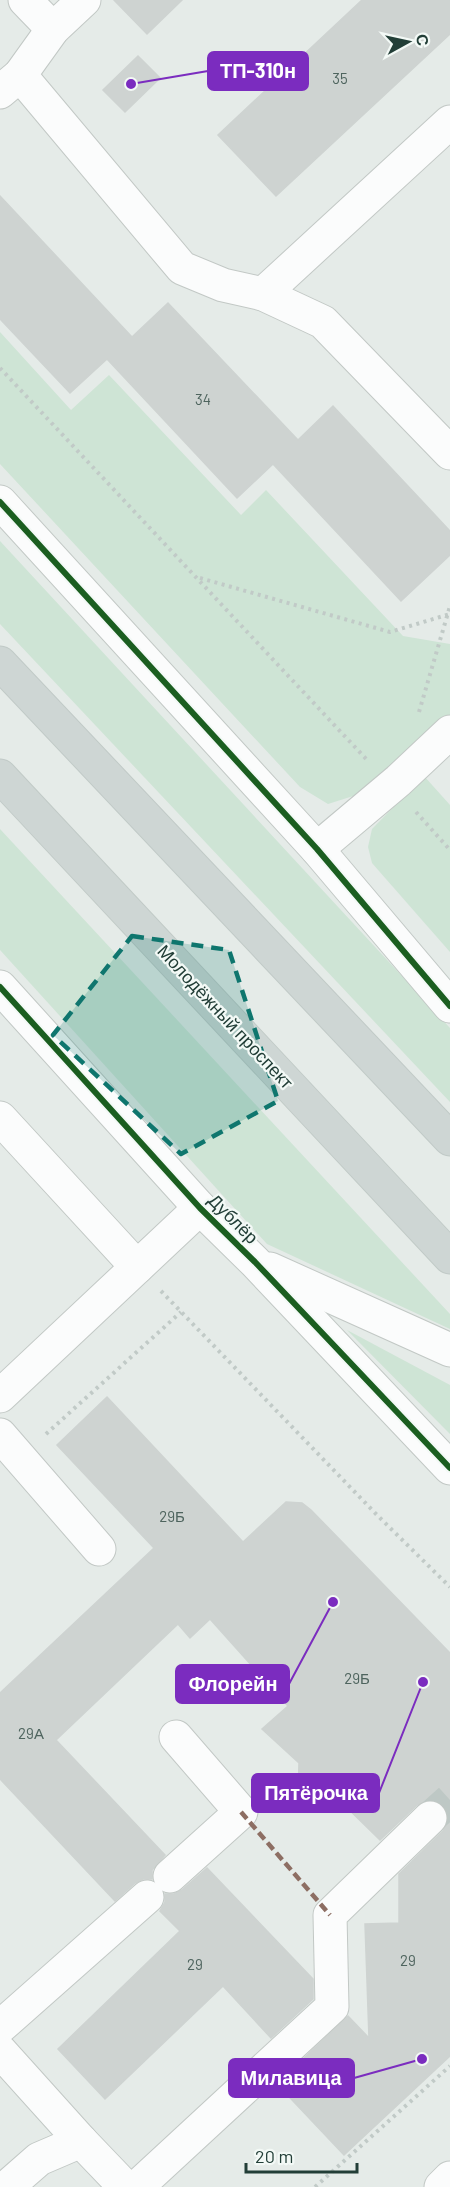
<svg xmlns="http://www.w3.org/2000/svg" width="450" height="2187" font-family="Barlow,sans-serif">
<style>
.green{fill:#cee4d5}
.building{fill:#ced3d1;stroke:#ced3d1;stroke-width:1.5}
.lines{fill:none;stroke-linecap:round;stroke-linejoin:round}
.minor-tunnel{stroke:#bec8c5;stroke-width:33;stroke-dasharray:33 16;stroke-linecap:butt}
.minor-casing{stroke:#c2c8c5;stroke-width:35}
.major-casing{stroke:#c1cac7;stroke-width:35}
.path{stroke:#c1cac7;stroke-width:4;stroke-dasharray:3 4.5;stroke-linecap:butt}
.minor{stroke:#fbfcfc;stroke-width:33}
.major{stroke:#ced6d4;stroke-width:33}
.quiet{stroke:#8d6e63;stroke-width:4.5;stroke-dasharray:9 4.5;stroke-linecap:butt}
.cycleway-casing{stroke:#f3f9f6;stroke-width:10}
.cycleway{stroke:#1b5e20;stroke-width:6}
.marked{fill:#0f766e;fill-opacity:0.2;stroke:#0f766e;stroke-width:4.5;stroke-dasharray:12 8;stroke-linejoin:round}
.labels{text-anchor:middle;stroke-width:4.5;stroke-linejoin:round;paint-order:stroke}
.number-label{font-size:15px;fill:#4e645e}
.street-label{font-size:18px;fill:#223e37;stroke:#f3f9f6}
.leader{fill:none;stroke:#7b2cbf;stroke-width:2}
.callout-dot{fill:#7b2cbf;stroke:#f3f9f6;stroke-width:2}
.callout{fill:#7b2cbf;stroke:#7b2cbf;stroke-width:2}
.callout-label{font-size:20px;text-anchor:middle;font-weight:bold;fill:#fff}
</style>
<rect width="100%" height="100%" fill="#e5ebe8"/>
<g class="green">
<polygon points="0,332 71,410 109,375 241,515 266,490 403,636 450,644 450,716 369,791 328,804 300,787 0,464"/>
<polygon points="0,541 450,1028 450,1102 0,624"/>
<polygon points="424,776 450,805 450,952 372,863 368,847 372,829"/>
<polygon points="0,829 450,1314 450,1329 267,1244 0,950"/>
<polygon points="347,1330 450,1385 450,1434"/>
</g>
<g class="building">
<polygon points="114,0 182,0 147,34"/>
<polygon points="362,0 450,0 450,34 276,196 218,135"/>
<polygon points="138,56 160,78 125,112 103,90"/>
<polygon points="0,196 132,337 168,303 298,440 333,406 450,531 450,555 401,601 273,464 237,498 107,359 70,393 0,319"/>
<polygon points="107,1397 243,1542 286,1502 302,1503 311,1510 450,1653 450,2056 344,2155 277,2084 348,2016 369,2038 365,1924 399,1923 399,1874 443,1831 448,1823 448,1813 444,1805 436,1800 425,1800 417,1805 380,1840 334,1795 298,1798 299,1763 262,1729 288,1706 210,1619 190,1638 178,1624 56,1740 165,1855 152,1870 152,1879 143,1879 135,1883 115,1901 0,1779 0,1693 154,1548 57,1445"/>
<polygon points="207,1868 313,1979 313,1999 271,2038 223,1986 105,2099 58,2049 180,1931 160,1911 165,1902 165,1894 174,1894 182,1890"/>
</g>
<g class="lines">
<polyline class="minor-tunnel" points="430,1818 450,1800"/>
<defs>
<g id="minor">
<polyline points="25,0 53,29"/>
<polyline points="20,75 182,268 223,285 263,294"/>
<polyline points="0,92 20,75 53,29 84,0"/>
<polyline points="450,122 263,294 323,322 450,453"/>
<polyline points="0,502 317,849 450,1006"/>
<polyline points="317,849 399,780 450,732"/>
<polyline points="0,987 200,1208 255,1262 450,1468"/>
<polyline points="0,1118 137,1267"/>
<polyline points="270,1269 450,1350"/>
<polyline points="0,1396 200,1208"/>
<polyline points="0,1435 99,1549"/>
<polyline points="170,1876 241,1812 176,1737"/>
<polyline points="0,2027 147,1897"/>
<polyline points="0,2051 81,2141 125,2187"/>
<polyline points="7,2187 39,2159 81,2141"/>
<polyline points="137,2187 332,2007 330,1915 430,1818"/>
<polyline points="441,2187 450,2178"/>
</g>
<g id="major">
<polyline points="0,663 450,1139"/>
<polyline points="0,776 450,1257"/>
</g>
</defs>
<use href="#minor" class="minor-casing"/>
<use href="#major" class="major-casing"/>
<g class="path">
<polyline points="0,368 368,761"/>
<polyline points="200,578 390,632 450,614"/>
<polyline points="419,712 450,606"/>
<polyline points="416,812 450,850"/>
<polyline points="161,1291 377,1515 450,1587"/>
<polyline points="46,1434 181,1312"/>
<polyline points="315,2187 450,2066"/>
</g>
<use href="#minor" class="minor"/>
<use href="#major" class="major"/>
<polyline class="quiet" points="241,1812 330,1915"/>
<defs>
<g id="cycleway">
<polyline points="0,502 317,849 450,1006"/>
<polyline points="0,987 200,1208 255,1262 450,1468"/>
</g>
</defs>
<use href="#cycleway" class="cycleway-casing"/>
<use href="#cycleway" class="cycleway"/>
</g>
<path class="marked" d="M132,936l97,14 49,151 -97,53 -128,-119z"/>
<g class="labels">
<g class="number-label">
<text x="340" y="84">35</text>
<text x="203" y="405">34</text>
<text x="172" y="1522">29Б</text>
<text x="357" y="1684">29Б</text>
<text x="31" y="1739">29А</text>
<text x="408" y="1966">29</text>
<text x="195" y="1970">29</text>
</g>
<g class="street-label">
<text transform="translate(225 1017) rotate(47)" y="6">Молодёжный проспект</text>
<text transform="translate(233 1219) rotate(45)" y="6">Дублёр</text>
</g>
</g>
<path class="leader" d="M131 84L208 71M333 1602L289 1684M423 1682L379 1793M422 2059L354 2078"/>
<g class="callout-dot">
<circle cx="131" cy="84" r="6"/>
<circle cx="333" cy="1602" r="6"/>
<circle cx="423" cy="1682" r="6"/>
<circle cx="422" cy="2059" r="6"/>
</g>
<g class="callout">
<rect x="208" y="52" width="100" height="38" rx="6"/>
<rect x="176" y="1665" width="113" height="38" rx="6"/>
<rect x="252" y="1774" width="127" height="38" rx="6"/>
<rect x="229" y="2059" width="125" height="38" rx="6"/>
</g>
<g class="callout-label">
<text x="258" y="78">ТП-310н</text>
<text x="233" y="1691">Флорейн</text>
<text x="316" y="1800">Пятёрочка</text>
<text x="291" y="2085">Милавица</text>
</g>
<g transform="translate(408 42) rotate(82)" stroke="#f3f9f6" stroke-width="4.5" paint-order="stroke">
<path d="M0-4.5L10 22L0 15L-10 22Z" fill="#223e37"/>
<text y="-9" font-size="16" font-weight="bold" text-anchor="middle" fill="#223e37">С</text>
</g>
<path d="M246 2163v9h111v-9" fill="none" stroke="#223e37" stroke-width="3"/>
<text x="255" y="2163" font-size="18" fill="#223e37" stroke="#f3f9f6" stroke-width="4.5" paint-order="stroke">20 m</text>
</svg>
